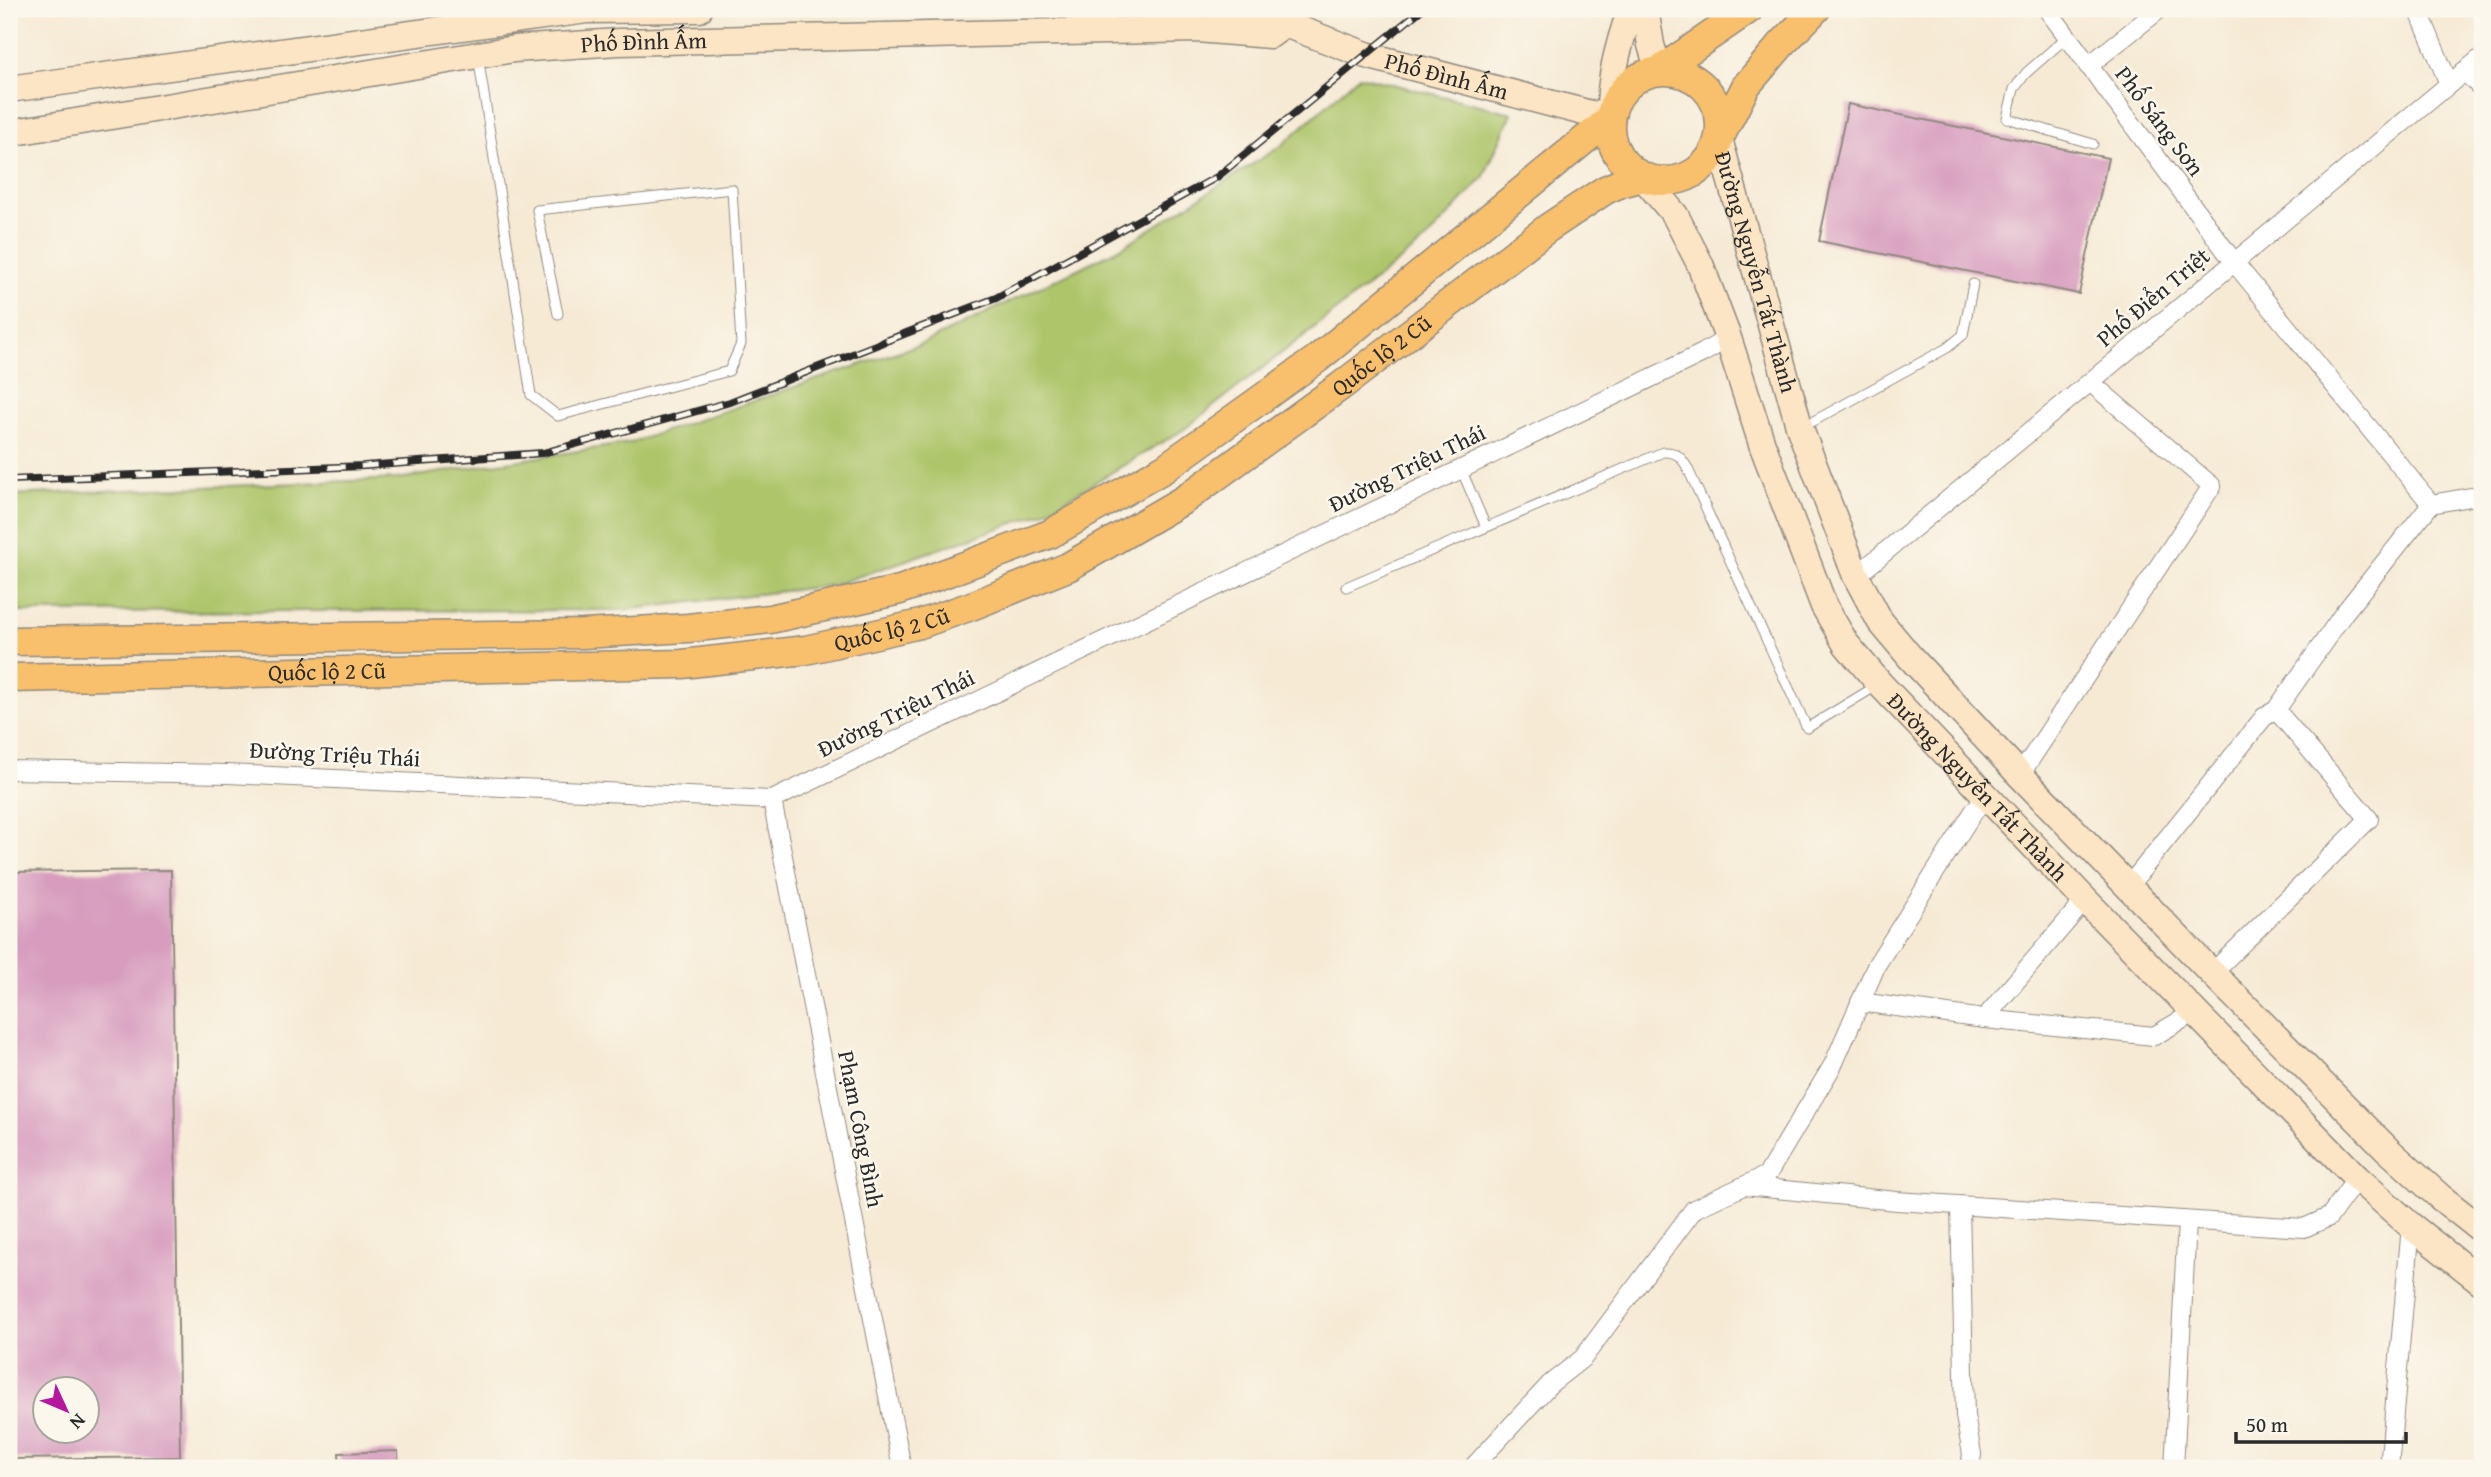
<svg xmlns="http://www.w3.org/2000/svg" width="2491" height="1477" font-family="'Gentium Book Plus',serif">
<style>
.green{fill:#aec56a;stroke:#6c784a;stroke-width:2}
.building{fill:#d79cbe;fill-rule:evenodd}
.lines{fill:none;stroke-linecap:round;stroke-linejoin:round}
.lane-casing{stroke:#908a80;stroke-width:11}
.street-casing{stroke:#908a80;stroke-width:20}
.secondary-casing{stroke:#908a80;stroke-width:29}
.primary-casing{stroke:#908a80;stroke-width:31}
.lane{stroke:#fff;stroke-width:9}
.street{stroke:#fff;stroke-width:18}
.secondary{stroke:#fce5c4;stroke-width:26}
.primary{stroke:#f8bf6c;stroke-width:28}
.rail-casing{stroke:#2b2b2b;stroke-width:8}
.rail{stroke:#fbf7ec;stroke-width:5;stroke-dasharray:16;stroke-linecap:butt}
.labels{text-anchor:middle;stroke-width:5;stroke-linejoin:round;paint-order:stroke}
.street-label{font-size:23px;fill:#2b2b2b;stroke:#fbf7ec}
</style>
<rect width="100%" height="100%" fill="#fbf7ec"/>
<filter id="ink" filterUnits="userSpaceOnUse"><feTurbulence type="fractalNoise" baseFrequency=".0143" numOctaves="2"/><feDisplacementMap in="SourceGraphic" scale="14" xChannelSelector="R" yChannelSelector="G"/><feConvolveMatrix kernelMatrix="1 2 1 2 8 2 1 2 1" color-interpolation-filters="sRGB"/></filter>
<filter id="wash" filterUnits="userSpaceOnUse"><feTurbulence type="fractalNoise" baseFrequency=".00686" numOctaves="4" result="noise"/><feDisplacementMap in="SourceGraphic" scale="28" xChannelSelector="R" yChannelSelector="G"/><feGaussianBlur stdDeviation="1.57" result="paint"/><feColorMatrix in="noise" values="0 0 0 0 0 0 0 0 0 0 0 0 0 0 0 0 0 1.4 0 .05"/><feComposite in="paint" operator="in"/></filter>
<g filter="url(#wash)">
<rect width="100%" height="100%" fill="#f6ead5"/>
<polygon class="green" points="1359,76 1512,113 1483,178 1425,241 1183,430 1043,513 834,585 625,610 9,612 9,495 397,479 630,443 924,343 1119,249 1281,146"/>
<g id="blocks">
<g class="building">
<polygon points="1848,104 2108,158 2079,294 1819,241"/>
<path d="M171,870l9,587 -171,2v-587zM46,1390h42v42h-42z"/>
<polygon points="398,1451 398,1468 340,1468 339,1453"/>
</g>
</g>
</g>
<g filter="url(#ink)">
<use href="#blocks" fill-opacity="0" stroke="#908a80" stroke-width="2"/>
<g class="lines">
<defs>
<g id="lane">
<polyline points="2067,37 2026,73 2014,89 2007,118 2093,144"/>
<polyline points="478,56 531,395 558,416 729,371 741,344 732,189 537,210 558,314"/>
<polyline points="1801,428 1947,348 1963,335 1973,284"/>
<polyline points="1461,469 1486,527"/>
<path d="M1346,587l317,-135c13,-1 18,5 24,15l120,261 71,-43"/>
</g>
<g id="street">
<polyline points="2047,9 2234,262 2431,504"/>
<polyline points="2418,9 2449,84"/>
<polyline points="2088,66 2160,9"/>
<polyline points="2464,71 2482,89"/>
<polyline points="1856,576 2482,57"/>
<polyline points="9,770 228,774 772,800 1703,353 1728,338"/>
<polyline points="2020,775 2212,486 2090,382"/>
<polyline points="772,800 902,1468"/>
<polyline points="2128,887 2264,717 2276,710 2344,613 2431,504 2482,495"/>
<polyline points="2085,900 1984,1019 2154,1036 2195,1012"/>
<polyline points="2212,973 2369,819 2276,710"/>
<polyline points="1860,1002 1984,1019"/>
<polyline points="1744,1186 1897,1201 2304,1228 2329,1217 2357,1178"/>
<polyline points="1960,1206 1965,1416 1972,1454 1970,1468"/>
<polyline points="1472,1468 1550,1384 1583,1358 1694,1209 1767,1175 1833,1065 1877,964 1974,811 1987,796"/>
<polyline points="2174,1468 2187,1222"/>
<polyline points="2389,1468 2411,1226"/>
</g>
<g id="secondary">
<path id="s1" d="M1217,9l54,4 14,11 81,31 244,64c-1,-40 8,-73 21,-110"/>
<polyline points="1645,9 1651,45 1659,71"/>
<polyline points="9,89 587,10 699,9"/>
<path id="s2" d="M9,133l505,-84 104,-7 579,-13 73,6 15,-11"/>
<path id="s3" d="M1719,139l81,290 56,147 24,45 30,36 110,118 192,198 176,177 52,47 42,33"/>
<path id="s4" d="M1643,177l32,38 25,49 28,74 34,106 62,162 22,38 34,40 205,216 272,278 54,48 71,56"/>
</g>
<g id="primary">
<circle cx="1665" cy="126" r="55"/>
<polyline points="1659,71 1749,9"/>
<polyline points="1720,137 1746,86 1781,45 1816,9"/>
<polyline points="9,641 583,634 688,628 770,619 900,590 1050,534 1165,468 1317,359 1610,119"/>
<path id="s5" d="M9,678l673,-14 124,-14 114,-26 54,-19 94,-38 117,-68 156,-113 207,-158 57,-38 16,-7 22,-6"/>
</g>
</defs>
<use href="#lane" class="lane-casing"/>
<use href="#street" class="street-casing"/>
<use href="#secondary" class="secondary-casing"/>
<use href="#primary" class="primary-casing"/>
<use href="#lane" class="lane"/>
<use href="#street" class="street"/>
<use href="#secondary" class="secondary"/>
<use href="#primary" class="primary"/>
<defs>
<polyline id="rail" points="9,480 364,466 543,453 730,402 996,298 1217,177 1422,9"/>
</defs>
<use href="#rail" class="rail-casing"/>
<use href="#rail" class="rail"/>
</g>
</g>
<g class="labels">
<g class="street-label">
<text dy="8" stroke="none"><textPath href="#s2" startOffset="642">Phố Đình Ấm</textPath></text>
<text dy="8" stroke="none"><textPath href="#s1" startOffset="242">Phố Đình Ấm</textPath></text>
<text transform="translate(2160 121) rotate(53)" y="8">Phố Sáng Sơn</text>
<text dy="8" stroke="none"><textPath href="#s3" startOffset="138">Đường Nguyễn Tất Thành</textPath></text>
<text transform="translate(2153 297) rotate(-40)" y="8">Phố Điển Triệt</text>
<text dy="8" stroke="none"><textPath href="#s5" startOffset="1452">Quốc lộ 2 Cũ</textPath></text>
<text transform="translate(1407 468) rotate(-26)" y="8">Đường Triệu Thái</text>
<text dy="8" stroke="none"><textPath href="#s5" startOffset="886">Quốc lộ 2 Cũ</textPath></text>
<text dy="8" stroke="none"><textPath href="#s5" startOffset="318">Quốc lộ 2 Cũ</textPath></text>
<text transform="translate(896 713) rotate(-26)" y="8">Đường Triệu Thái</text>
<text transform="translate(335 754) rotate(3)" y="8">Đường Triệu Thái</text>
<text dy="8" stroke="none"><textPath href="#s4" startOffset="707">Đường Nguyễn Tất Thành</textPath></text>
<text transform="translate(861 1129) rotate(79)" y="8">Phạm Công Bình</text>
</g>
</g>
<rect width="2491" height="1477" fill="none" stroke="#fbf7ec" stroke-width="35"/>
<g transform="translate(66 1410) rotate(134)"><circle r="33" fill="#fbf7ec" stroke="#a8a59f" stroke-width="2"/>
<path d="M0-5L12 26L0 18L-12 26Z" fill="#b5179e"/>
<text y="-10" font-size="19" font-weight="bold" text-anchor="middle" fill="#2b2b2b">N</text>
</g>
<path d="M2236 1432v10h170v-10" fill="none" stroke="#2b2b2b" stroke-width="3.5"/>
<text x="2246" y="1432" font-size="21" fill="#2b2b2b" stroke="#fbf7ec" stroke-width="5" paint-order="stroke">50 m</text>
</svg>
